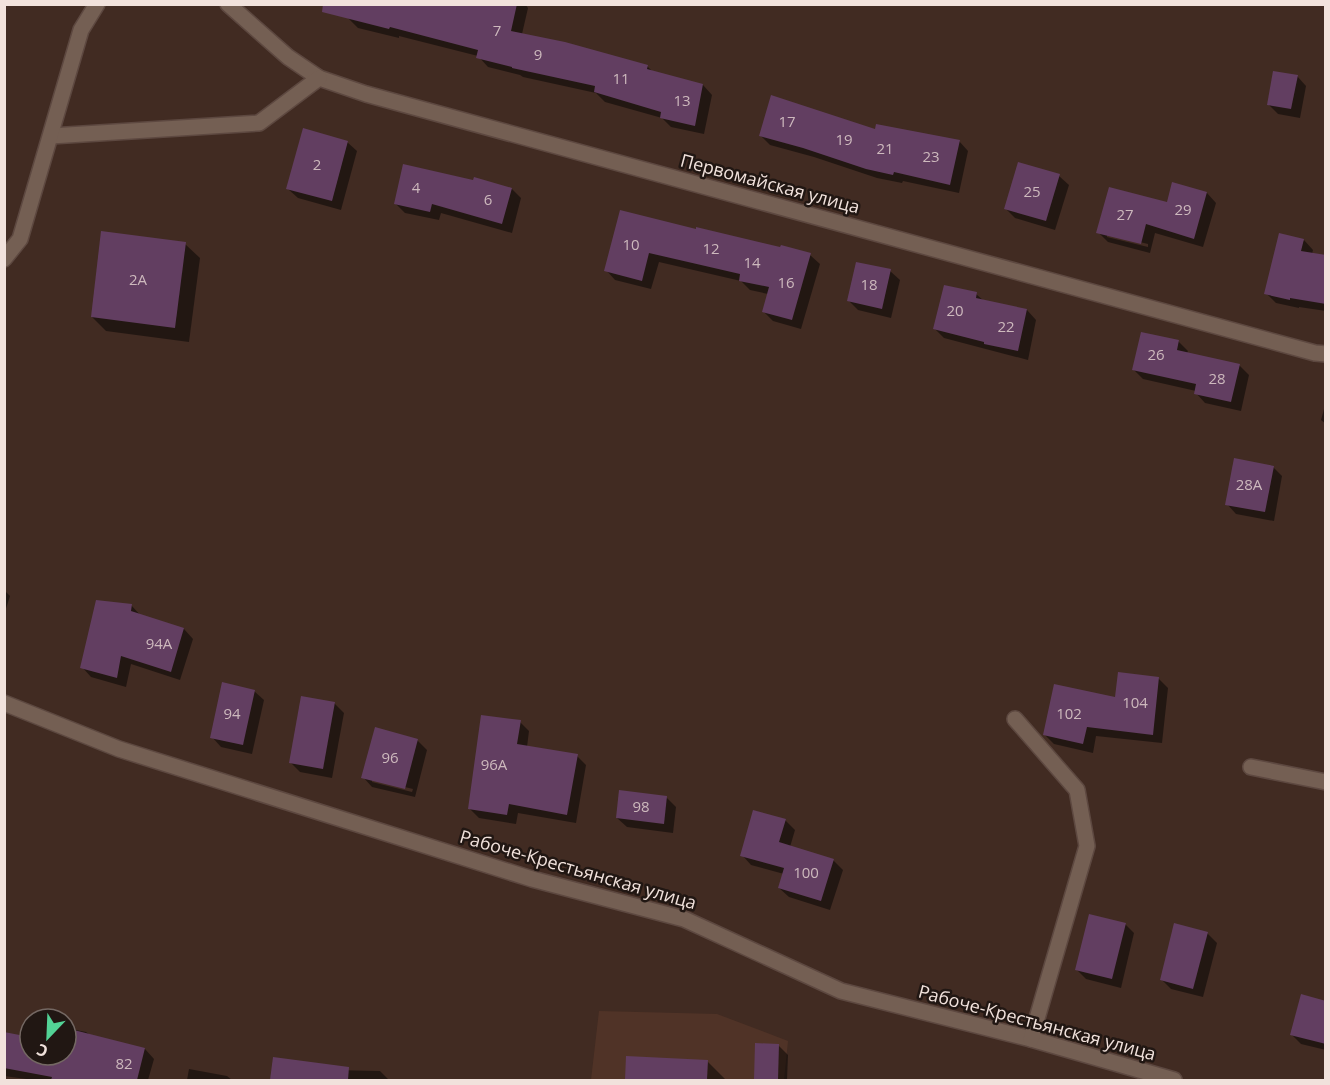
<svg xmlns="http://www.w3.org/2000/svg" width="1330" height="1085" font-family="'Open Sans',sans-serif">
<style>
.built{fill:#503327}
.shadow{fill:#0007;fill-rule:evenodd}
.building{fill:#623e61}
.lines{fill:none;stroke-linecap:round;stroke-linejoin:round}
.minor-casing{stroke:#5d4840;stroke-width:18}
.minor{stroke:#745f53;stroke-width:15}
.labels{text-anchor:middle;stroke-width:5;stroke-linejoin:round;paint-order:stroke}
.number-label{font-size:15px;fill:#cdb9bd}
.street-label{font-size:18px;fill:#f1e2dc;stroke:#211713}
</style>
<rect width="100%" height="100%" fill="#412b22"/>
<polygon class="built" points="599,1011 717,1014 788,1041 784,1080 591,1080"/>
<g class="shadow">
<polygon points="490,4 525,4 528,8 522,34 647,66 653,72 703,85 712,95 704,134 671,127 662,118 605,102 596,93 523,77 520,75 488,67 478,56 399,36 399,38 358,28 348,18"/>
<polygon points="1297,76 1306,86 1300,118 1278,114 1268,104"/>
<polygon points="876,131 959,141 968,151 959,193 903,181 902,183 877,178 814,157 770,145 761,136"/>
<polygon points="347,142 357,151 341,210 298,198 288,189"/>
<polygon points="1059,176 1069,185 1055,230 1015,218 1005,208"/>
<path d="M1173,184l34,9 9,10 -13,44 -48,-14 -5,20 -42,-11 -10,-10 70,-29zM1107,234l41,10v3l-41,-10z"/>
<polygon points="512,189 521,198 512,233 441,213 439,220 405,213 395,203"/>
<polygon points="697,231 810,255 820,264 801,329 773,321 763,311 768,294 750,290 741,281 659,262 651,289 615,280 606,270"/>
<polygon points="1304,240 1313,250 1312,254 1326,257 1326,311 1299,307 1299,308 1276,303 1266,293"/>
<polygon points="185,244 200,258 189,342 106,331 92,317"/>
<polygon points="890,271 900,280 891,318 858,310 849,301"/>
<polygon points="976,294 984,301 1027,310 1036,320 1028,360 944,338 935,329"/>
<polygon points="1178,341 1188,351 1187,353 1239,365 1249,375 1241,411 1205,403 1196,393 1196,391 1143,379 1134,370"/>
<polygon points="1326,402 1326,424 1321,420"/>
<polygon points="1273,467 1282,476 1274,521 1236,514 1227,504"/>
<polygon points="4,590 10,596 4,615"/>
<polygon points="131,605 141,616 184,629 193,639 180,680 131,664 126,687 91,677 82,667"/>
<polygon points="1158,678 1168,688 1162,743 1096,736 1093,753 1054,744 1045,735"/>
<polygon points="254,691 264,700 252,754 221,747 212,737"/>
<polygon points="334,703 344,713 332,778 300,772 290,762"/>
<polygon points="520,722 529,731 527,747 577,756 586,765 576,823 518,813 516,824 479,818 469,808"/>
<path d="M417,740l10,10 -12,47 -43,-10 -9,-10zM372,779l41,10 -1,3 -40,-10z"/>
<polygon points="667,798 676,807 673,833 627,827 617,818"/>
<polygon points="785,820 795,830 790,847 833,860 843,870 830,910 789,897 779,888 784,874 751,865 742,855"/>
<polygon points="1125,924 1134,933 1121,988 1086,979 1077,970"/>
<polygon points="1207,933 1217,943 1203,997 1171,989 1161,979"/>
<polygon points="1326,1002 1326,1050 1301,1044 1291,1034"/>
<polygon points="66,1028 86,1032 90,1035 145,1049 154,1059 148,1080 34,1080 4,1076 4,1034 30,1038 30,1055 66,1055"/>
<polygon points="756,1045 778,1045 788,1055 787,1080 755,1080"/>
<polygon points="275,1058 332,1070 380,1071 389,1080 272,1080"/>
<polygon points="627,1058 707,1061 726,1080 626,1080"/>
<polygon points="189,1069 227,1076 232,1080 187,1080"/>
</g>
<g class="building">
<polygon points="323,4 517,4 511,31 565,42 648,65 647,69 703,84 695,126 660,118 661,112 594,92 595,86 512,68 512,67 476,58 478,50 390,27 389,29 322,12"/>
<polygon points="1273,71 1298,75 1291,109 1267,105"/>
<polygon points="771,95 875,129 876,124 960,140 950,185 894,172 893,175 866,169 803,148 759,136"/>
<polygon points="303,128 348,141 332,201 286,189"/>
<polygon points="1018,162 1060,174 1046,221 1004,209"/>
<polygon points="403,164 473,180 474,177 512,188 502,224 432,204 430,212 394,204"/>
<polygon points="1172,182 1207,192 1194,239 1146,224 1141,244 1096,233 1109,187 1167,202"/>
<polygon points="620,210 696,229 696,227 780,247 781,245 811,253 792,320 762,312 769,287 739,281 740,274 649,253 642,281 604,271"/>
<polygon points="101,231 186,242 175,328 91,317"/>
<polygon points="1279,233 1304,239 1301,251 1326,255 1326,304 1290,298 1290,300 1264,294"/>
<polygon points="856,262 891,269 882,309 847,301"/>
<polygon points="944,285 977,292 976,298 1027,309 1018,351 984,344 984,342 933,329"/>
<polygon points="1141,332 1179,340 1177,350 1240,364 1231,402 1194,394 1196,384 1132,370"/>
<polygon points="1234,458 1274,466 1265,512 1225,505"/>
<polygon points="96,600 132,604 131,611 184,628 171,672 121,656 117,678 80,668"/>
<polygon points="1118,672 1159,677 1153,735 1087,727 1083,744 1043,735 1054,684 1115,697"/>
<polygon points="222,682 255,690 243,745 210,738"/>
<polygon points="301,696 335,702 323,769 289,763"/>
<polygon points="481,715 521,720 517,744 578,754 567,815 509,804 507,815 468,809"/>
<polygon points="375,727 418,739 405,789 361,778"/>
<polygon points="619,790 667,796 664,824 616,818"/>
<polygon points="753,810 786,819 779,842 834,859 821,901 778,888 784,868 740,856"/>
<polygon points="1089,914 1126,923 1112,979 1075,970"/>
<polygon points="1174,923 1208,932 1193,989 1160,980"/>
<polygon points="1301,994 1326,1001 1326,1044 1290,1035"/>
<polygon points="66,1028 145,1048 137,1080 51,1080 52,1077 4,1068 4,1032 30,1037 30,1055 66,1055"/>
<polygon points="755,1043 779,1044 778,1080 754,1080"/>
<polygon points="626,1056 708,1060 707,1080 625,1080"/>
<polygon points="273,1057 349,1067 348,1080 270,1080"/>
</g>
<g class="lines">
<defs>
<g id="minor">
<polyline points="228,4 288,57 319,78 366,94 1315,353 1326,354"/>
<polyline points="51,136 259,123 319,78"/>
<polyline points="4,259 20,239 81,30 97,4"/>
<polyline points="4,703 119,749 532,879 684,919 841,991 1031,1039 1174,1080"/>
<polyline points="1015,719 1077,790 1087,846 1031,1039"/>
<polyline points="1251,767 1326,782"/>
</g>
</defs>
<use href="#minor" class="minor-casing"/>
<use href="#minor" class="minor"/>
</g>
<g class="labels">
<g class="number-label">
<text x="497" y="36">7</text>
<text x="538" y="60">9</text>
<text x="621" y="84">11</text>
<text x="682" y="106">13</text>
<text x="787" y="127">17</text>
<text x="844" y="145">19</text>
<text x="885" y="154">21</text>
<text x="931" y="162">23</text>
<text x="317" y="170">2</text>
<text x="416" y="193">4</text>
<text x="1032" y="197">25</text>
<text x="488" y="205">6</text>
<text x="1183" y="215">29</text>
<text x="1125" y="220">27</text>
<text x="631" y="250">10</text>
<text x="711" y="254">12</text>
<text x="752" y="268">14</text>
<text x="138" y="285">2А</text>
<text x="786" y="288">16</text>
<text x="869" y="290">18</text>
<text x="955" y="316">20</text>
<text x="1006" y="332">22</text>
<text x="1156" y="360">26</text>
<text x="1217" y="384">28</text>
<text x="1249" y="490">28А</text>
<text x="159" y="649">94А</text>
<text x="1135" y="708">104</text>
<text x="232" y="719">94</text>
<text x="1069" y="719">102</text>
<text x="390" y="763">96</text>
<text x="494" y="770">96А</text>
<text x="641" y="812">98</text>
<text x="806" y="878">100</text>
<text x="124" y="1069">82</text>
</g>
<g class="street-label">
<text transform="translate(770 184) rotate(15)" y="6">Первомайская улица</text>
<text transform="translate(578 870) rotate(16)" y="6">Рабоче-Крестьянская улица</text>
<text transform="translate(1037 1023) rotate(15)" y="6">Рабоче-Крестьянская улица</text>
</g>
</g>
<rect width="1330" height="1085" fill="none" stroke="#f1e2dc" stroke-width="12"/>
<g transform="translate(48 1037) rotate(203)"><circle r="28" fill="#211713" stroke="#746863" stroke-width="1.5"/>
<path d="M0-4.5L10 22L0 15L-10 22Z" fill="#53d396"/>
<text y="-9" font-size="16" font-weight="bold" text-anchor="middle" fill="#f1e2dc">С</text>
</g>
</svg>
